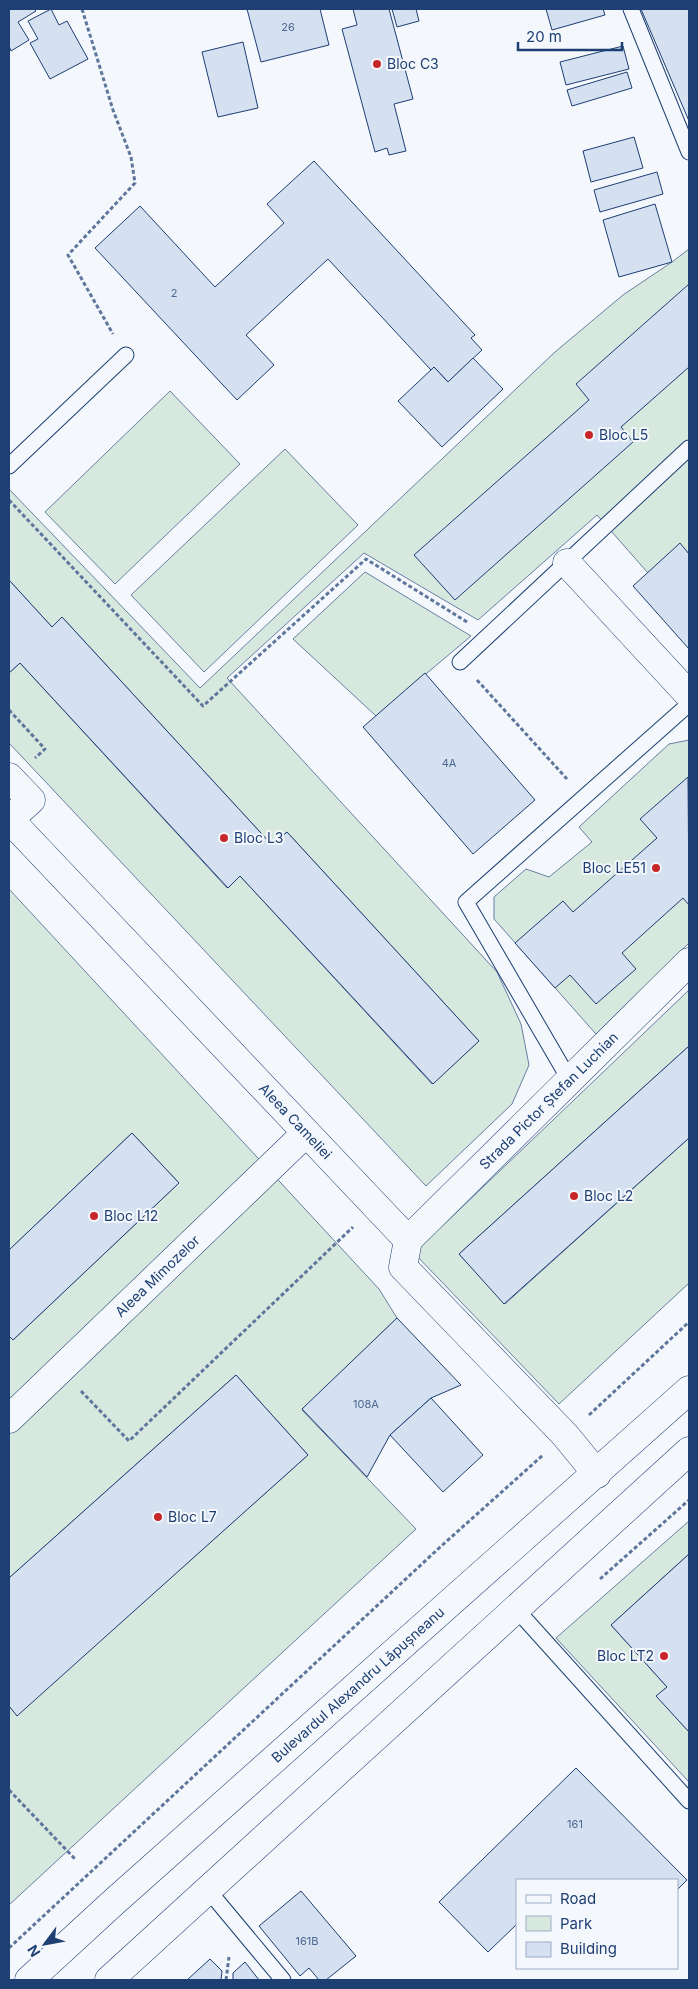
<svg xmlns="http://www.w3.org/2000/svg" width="698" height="1989" font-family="Inter,sans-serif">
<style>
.green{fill:#d7e8df;stroke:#687fa3}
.building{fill:#d5e0f0;stroke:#1d3f73}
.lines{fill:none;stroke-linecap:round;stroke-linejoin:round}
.service-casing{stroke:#1d3f73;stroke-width:17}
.minor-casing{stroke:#1d3f73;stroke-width:29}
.secondary-casing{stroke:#1d3f73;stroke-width:29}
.path{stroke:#5e769c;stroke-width:3;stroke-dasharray:4 2.5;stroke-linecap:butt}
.service{stroke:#f4f7fb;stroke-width:15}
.minor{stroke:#f4f7fb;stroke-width:28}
.secondary{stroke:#f4f7fb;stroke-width:28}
.poi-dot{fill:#c62828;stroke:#f4f7fb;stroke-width:2}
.labels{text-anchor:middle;stroke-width:4;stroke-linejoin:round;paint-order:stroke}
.number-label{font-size:11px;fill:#4b6792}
.poi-label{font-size:14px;fill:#1d3f73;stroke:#f4f7fb;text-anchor:start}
.street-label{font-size:14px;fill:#1d3f73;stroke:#f4f7fb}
</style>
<rect width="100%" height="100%" fill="#f4f7fb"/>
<g class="green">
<polygon points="689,249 689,554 680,544 648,573 597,515 478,620 364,553 227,678 497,972 521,1024 529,1065 512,1104 426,1186 9,743 9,673 20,663 227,888 240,876 432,1084 479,1041 287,832 272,845 63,618 52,627 9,580 9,489 200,688 555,352 623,295 672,262"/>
<polygon points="170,391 240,464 115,584 45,512"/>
<polygon points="285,449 358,525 204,672 131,595"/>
<polygon points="365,572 471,636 376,716 293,639"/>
<polygon points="689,740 689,943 596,1034 494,919 494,897 526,869 549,877 592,842 579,827 669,744"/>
<polygon points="9,889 379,1289 397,1318 302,1410 416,1529 9,1905 9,1706 17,1715 308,1455 236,1375 9,1578 9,1336 13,1340 179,1183 132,1133 9,1250"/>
<polygon points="689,990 689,1046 459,1254 505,1304 689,1138 689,1283 559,1404 414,1253"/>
<polygon points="689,1521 689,1554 611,1625 667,1687 657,1696 689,1732 689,1782 556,1638"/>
</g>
<g class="building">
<polygon points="9,9 34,9 36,11 18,22 29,40 11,51 9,46"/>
<polygon points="51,9 59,25 67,21 88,59 50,79 30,43 38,39 28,21"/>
<polygon points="247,9 320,9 329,45 261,62"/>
<polygon points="353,9 389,9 413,99 394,104 406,151 389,155 387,148 375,152 342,29 357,25"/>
<polygon points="392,9 416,9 419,21 397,27"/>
<polygon points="546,9 603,9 605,15 552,30"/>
<polygon points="641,9 689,9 689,121"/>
<polygon points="243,42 258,108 218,117 202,52"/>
<polygon points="623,46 629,69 566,85 560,62"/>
<polygon points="627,72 632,88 572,106 567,90"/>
<polygon points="634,137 643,168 591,182 583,151"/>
<polygon points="314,161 475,335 471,338 482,350 448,382 434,367 431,370 328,259 246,335 274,365 237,400 95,248 140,206 215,287 284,223 267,204"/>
<polygon points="657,172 663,194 600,212 594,190"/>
<polygon points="655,204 672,262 619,277 603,220"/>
<polygon points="689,284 689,367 621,427 633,442 455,600 414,555 589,400 576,384"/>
<polygon points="473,358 503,389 442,447 398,401 434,367 448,382"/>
<polygon points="680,543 689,554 689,649 633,586"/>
<polygon points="9,580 52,627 62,617 272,845 287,832 479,1041 433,1084 240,876 228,888 20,663 9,673"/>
<polygon points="425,673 535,800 473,854 363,727"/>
<polygon points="688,777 689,905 683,898 622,953 636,969 596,1004 570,975 555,988 515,943 563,901 573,912 657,838 640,819"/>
<polygon points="689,1046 689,1138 504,1304 459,1254"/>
<polygon points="132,1133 179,1183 13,1340 9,1336 9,1250"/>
<polygon points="397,1318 461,1385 431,1398 390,1435 367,1477 302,1409"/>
<polygon points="236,1375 308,1455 17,1716 9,1706 9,1578"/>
<polygon points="431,1398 483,1455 443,1492 390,1435"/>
<polygon points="689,1554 689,1732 656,1696 667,1687 611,1625"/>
<polygon points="576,1768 687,1880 677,1890 677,1880 517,1880 517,1924 488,1952 439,1902"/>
<polygon points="301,1891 356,1956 326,1980 319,1980 309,1968 300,1976 259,1926"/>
<polygon points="210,1959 222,1971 221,1980 187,1980"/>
<polygon points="245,1962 259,1980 233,1980 233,1973"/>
</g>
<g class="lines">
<defs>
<g id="service">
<polyline points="631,9 689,152"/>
<polyline points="9,466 126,355"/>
<polyline points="460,662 689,448"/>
<polyline points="569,1079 466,902 689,704"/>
<polyline points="516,1609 689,1801"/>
<polyline points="208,1890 283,1980"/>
</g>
<g id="minor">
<polyline points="567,563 689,695"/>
<polyline points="9,777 31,800 9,820"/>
<path id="s1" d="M10,820l398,420 -5,27 162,168 32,39"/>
<path id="s2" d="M408,1240l281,-278"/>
<path id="s3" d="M9,1419l297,-286"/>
</g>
<g id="secondary">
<path id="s4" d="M29,1980l86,-79 574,-511"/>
<polyline points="109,1980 689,1451"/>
</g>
</defs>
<use href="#service" class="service-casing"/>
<use href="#minor" class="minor-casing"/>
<use href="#secondary" class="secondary-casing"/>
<g class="path">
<polyline points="82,9 113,110 131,157 135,183 68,255 113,334"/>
<polyline points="9,500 203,706 366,559 467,622"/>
<polyline points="477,680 567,779"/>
<polyline points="9,710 45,749 35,758"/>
<polyline points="81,1391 129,1441 353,1227"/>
<polyline points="589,1415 689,1322"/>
<polyline points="600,1579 689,1500"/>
<polyline points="9,1790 75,1859"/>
<polyline points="9,1948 438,1549 543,1455"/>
<polyline points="226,1980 229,1957"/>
</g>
<use href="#service" class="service"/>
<use href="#minor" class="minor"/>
<use href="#secondary" class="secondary"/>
</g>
<g class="poi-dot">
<circle cx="377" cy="64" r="5"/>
<circle cx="589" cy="435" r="5"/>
<circle cx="224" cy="838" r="5"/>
<circle cx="656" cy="868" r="5"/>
<circle cx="574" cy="1196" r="5"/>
<circle cx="94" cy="1216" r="5"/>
<circle cx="158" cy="1517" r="5"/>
<circle cx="664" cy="1656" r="5"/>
</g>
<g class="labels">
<g class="number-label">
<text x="288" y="31">26</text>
<text x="174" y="297">2</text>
<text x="449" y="767">4A</text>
<text x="366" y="1408">108A</text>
<text x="575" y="1828">161</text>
<text x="307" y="1945">161B</text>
</g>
<g class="poi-label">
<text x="387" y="69">Bloc C3</text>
<text x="599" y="440">Bloc L5</text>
<text x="234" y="843">Bloc L3</text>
<text x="646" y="873" text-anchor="end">Bloc LE51</text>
<text x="584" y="1201">Bloc L2</text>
<text x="104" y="1221">Bloc L12</text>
<text x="168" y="1522">Bloc L7</text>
<text x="654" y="1661" text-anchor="end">Bloc LT2</text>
</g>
<g class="street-label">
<text dy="5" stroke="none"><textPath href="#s2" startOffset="198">Strada Pictor Ștefan Luchian</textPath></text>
<text dy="5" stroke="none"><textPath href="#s1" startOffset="415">Aleea Cameliei</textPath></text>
<text dy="5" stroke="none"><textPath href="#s3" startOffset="206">Aleea Mimozelor</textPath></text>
<text dy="5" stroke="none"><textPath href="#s4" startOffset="442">Bulevardul Alexandru Lăpușneanu</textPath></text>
</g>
</g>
<rect width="698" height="1989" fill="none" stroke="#1d3f73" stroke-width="20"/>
<rect x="516" y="1879" width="162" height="90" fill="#f4f7fb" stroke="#9eadc5"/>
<rect x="526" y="1895" width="25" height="8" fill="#f4f7fb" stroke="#9eadc5"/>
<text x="560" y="1904" font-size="15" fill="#1d3f73">Road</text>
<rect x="526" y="1916" width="25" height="15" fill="#d7e8df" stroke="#9eadc5"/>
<text x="560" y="1929" font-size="15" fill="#1d3f73">Park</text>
<rect x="526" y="1942" width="25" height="15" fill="#d5e0f0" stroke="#9eadc5"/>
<text x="560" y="1954" font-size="15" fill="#1d3f73">Building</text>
<g transform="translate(45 1944) rotate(238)" stroke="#f4f7fb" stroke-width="4" paint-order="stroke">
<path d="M0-4L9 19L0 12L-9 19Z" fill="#1d3f73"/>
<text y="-8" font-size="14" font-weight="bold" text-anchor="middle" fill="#1d3f73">N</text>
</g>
<path d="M518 42v8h104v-8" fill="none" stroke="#1d3f73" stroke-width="2.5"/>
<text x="526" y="42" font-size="15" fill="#1d3f73" stroke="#f4f7fb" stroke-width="4" paint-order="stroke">20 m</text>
</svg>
